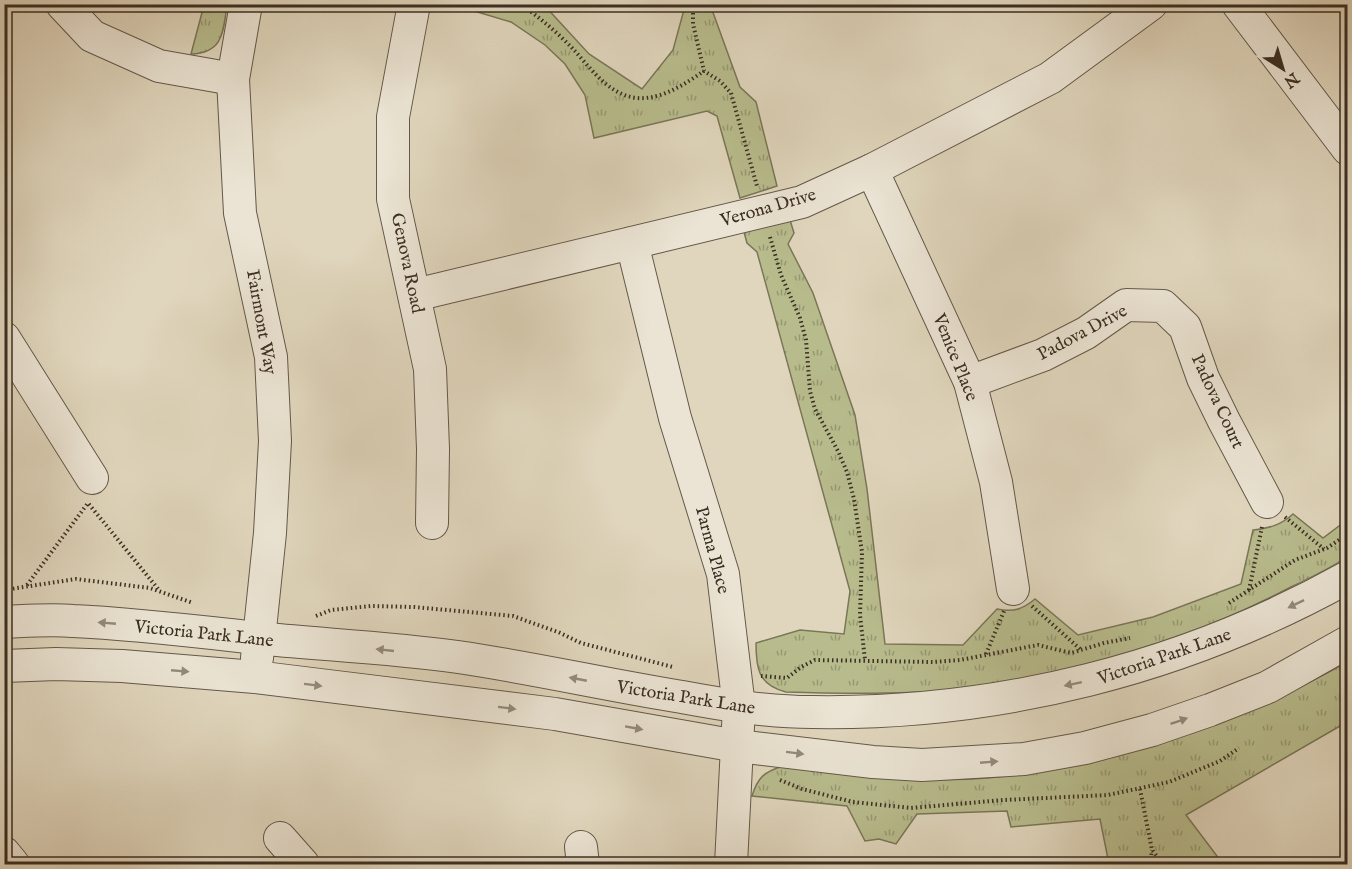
<svg xmlns="http://www.w3.org/2000/svg" width="1352" height="869" font-family="'IM FELL English',serif">
<style>
.grass{fill:url(#grass-tufts);stroke:#7a7658;stroke-width:1.5}
.lines{fill:none;stroke-linecap:round;stroke-linejoin:round}
.minor-casing{stroke:#64594a;stroke-width:34}
.path{stroke:#3b2f24;stroke-width:4;stroke-dasharray:1.5 3;stroke-linecap:butt}
.minor{stroke:#ebe4d4;stroke-width:32}
.oneway{fill:#938a7c}
.labels{text-anchor:middle;stroke-width:4.5;stroke-linejoin:round;paint-order:stroke}
.street-label{font-size:18px;fill:#3b2f24;stroke:#ebe4d4}
</style>
<defs>
<pattern id="grass-tufts" width="24" height="20" patternUnits="userSpaceOnUse" patternTransform="scale(1.5)"><rect width="24" height="20" fill="#b8bc8d"/><path d="M3 7l-1-3M5 7V3M7 7l1-3M15 17l-1-3M17 17v-4M19 17l1-3" fill="none" stroke="#979973"/></pattern>
</defs>
<rect width="100%" height="100%" fill="#e0d6bd"/>
<filter id="stains"><feTurbulence type="fractalNoise" baseFrequency=".00333" numOctaves="4"/><feColorMatrix values="0 0 0 0 .2 0 0 0 0 .09 0 0 0 0 .02 0 0 0 .5 -.17"/></filter>
<radialGradient id="worn" r=".72"><stop offset=".6" stop-color="#630" stop-opacity="0"/><stop offset="1" stop-color="#630" stop-opacity=".3"/></radialGradient>
<g class="grass">
<path d="M204,5h23c-4,26 -3,48 -36,49z"/>
<polygon points="454,5 544,5 589,54 642,89 673,50 685,6 711,7 740,87 756,102 777,186 740,198 717,116 707,111 594,138 585,95 565,64 545,45 511,22"/>
<path d="M790,220l4,13 -6,11 25,49 42,122 12,74 18,155 78,1 34,-36c16,3 25,1 38,-10l43,36 75,-18 88,-33 12,-54c17,-2 28,-5 40,-16l30,24 24,-18v37c-18,12 -37,21 -56,30 -103,54 -216,89 -332,102 -57,6 -116,5 -173,3 -28,-7 -30,-24 -30,-49l44,-13 44,4 6,-43 -93,-339 -10,-9 -3,-11z"/>
<path d="M1347,662v60l-161,93 37,49h-114l-9,-45 -89,8 -4,-16 -90,3 -21,30 -17,-5 -14,2 -18,-35 -95,-10c6,-19 12,-24 31,-30 67,6 137,18 204,12 127,-11 250,-54 360,-116z"/>
</g>
<g class="lines">
<defs>
<g id="minor">
<polyline points="62,4 92,36 159,66 233,79"/>
<polyline points="246,4 233,79 240,213 271,357 275,441 270,533 257,658"/>
<polyline points="414,4 393,117 393,199 430,369 433,449 432,523"/>
<polyline points="1238,4 1348,149"/>
<polyline points="872,170 970,382 996,482 1013,589"/>
<polyline points="632,243 675,418 723,574 739,707 731,864"/>
<polyline points="415,295 802,202 872,170 1050,78 1151,4"/>
<polyline points="4,338 92,478"/>
<polyline points="970,382 1043,355 1086,333 1126,305 1163,306 1185,327 1203,378 1224,421 1267,502"/>
<path d="M4,622c23,-1 47,-3 69,-1 65,3 129,11 193,18 64,6 128,9 192,18 75,11 149,28 224,40 43,8 86,15 130,15 187,3 373,-44 536,-135"/>
<polyline points="4,666 56,664 122,666 255,677 555,714 737,746 873,762 922,765 1024,759 1085,748 1152,730 1210,710 1268,687 1348,642"/>
<polyline points="280,838 303,864"/>
<polyline points="581,847 583,864"/>
<polyline points="4,853 13,864"/>
</g>
</defs>
<use href="#minor" class="minor-casing"/>
<g class="path">
<path d="M520,4c18,12 38,29 53,45 17,18 35,46 64,49 24,2 48,-14 67,-27"/>
<polyline points="693,4 693,24 704,71 720,81 731,93 757,186"/>
<polyline points="770,237 781,275 800,318 806,340 810,391 815,409 838,451 847,472 854,499 862,552 860,615 865,660"/>
<polyline points="1285,517 1324,549"/>
<polyline points="27,585 88,503 159,590"/>
<polyline points="4,590 76,579 150,588 193,603"/>
<polyline points="1249,590 1262,527"/>
<polyline points="1229,603 1295,560 1327,548 1348,534"/>
<polyline points="1032,606 1080,649"/>
<polyline points="316,616 331,610 371,606 414,607 513,616 558,632 581,643 673,667"/>
<polyline points="986,654 1004,611"/>
<polyline points="761,676 787,678 801,667 815,660 933,662 960,660 1038,645 1071,653 1104,643 1130,638"/>
<polyline points="780,780 802,789 853,802 911,808 1003,800 1108,795 1169,782 1220,761 1239,748"/>
<polyline points="1140,789 1152,850 1163,864"/>
<polyline points="1150,864 1152,850"/>
</g>
<use href="#minor" class="minor"/>
</g>
<defs><path id="oneway-solid" d="M-6-.8H1V-3.2L6.5 0L1 3.2V.8H-6Z" transform="scale(1.5)"/></defs>
<g class="oneway">
<use href="#oneway-solid" transform="translate(1296 604) rotate(154)"/>
<use href="#oneway-solid" transform="translate(107 623) rotate(-175)"/>
<use href="#oneway-solid" transform="translate(385 650) rotate(-174)"/>
<use href="#oneway-solid" transform="translate(180 671) rotate(5)"/>
<use href="#oneway-solid" transform="translate(578 679) rotate(-169)"/>
<use href="#oneway-solid" transform="translate(1073 684) rotate(168)"/>
<use href="#oneway-solid" transform="translate(313 685) rotate(7)"/>
<use href="#oneway-solid" transform="translate(507 708) rotate(7)"/>
<use href="#oneway-solid" transform="translate(1179 721) rotate(-19)"/>
<use href="#oneway-solid" transform="translate(634 728) rotate(10)"/>
<use href="#oneway-solid" transform="translate(795 753) rotate(7)"/>
<use href="#oneway-solid" transform="translate(989 762) rotate(-5)"/>
</g>
<g class="labels">
<g class="street-label">
<text transform="translate(768 207) rotate(-16)" y="6">Verona Drive</text>
<text transform="translate(408 263) rotate(78)" y="6">Genova Road</text>
<text transform="translate(262 322) rotate(80)" y="6">Fairmont Way</text>
<text transform="translate(1082 332) rotate(-28)" y="6">Padova Drive</text>
<text transform="translate(956 357) rotate(68)" y="6">Venice Place</text>
<text transform="translate(1218 401) rotate(65)" y="6">Padova Court</text>
<text transform="translate(713 550) rotate(75)" y="6">Parma Place</text>
<text transform="translate(204 633) rotate(6)" y="6">Victoria Park Lane</text>
<text transform="translate(1164 656) rotate(-19)" y="6">Victoria Park Lane</text>
<text transform="translate(686 697) rotate(9)" y="6">Victoria Park Lane</text>
</g>
</g>
<rect width="1352" height="869" fill="none" stroke="#e0d6bd" stroke-width="24"/>
<rect x="6" y="6" width="1340" height="857" fill="none" stroke="#3b2f24" stroke-width="3"/>
<rect x="12" y="12" width="1328" height="845" fill="none" stroke="#3b2f24" stroke-width="1.5"/>
<g transform="translate(1283 69) rotate(143)" stroke="#ebe4d4" stroke-width="4.5" paint-order="stroke">
<path d="M0-4.5L10 22L0 15L-10 22Z" fill="#3b2f24"/>
<text y="-9" font-size="16" font-weight="bold" text-anchor="middle" fill="#3b2f24">N</text>
</g>
<rect width="100%" height="100%" filter="url(#stains)"/>
<rect width="100%" height="100%" fill="url(#worn)"/>
</svg>
